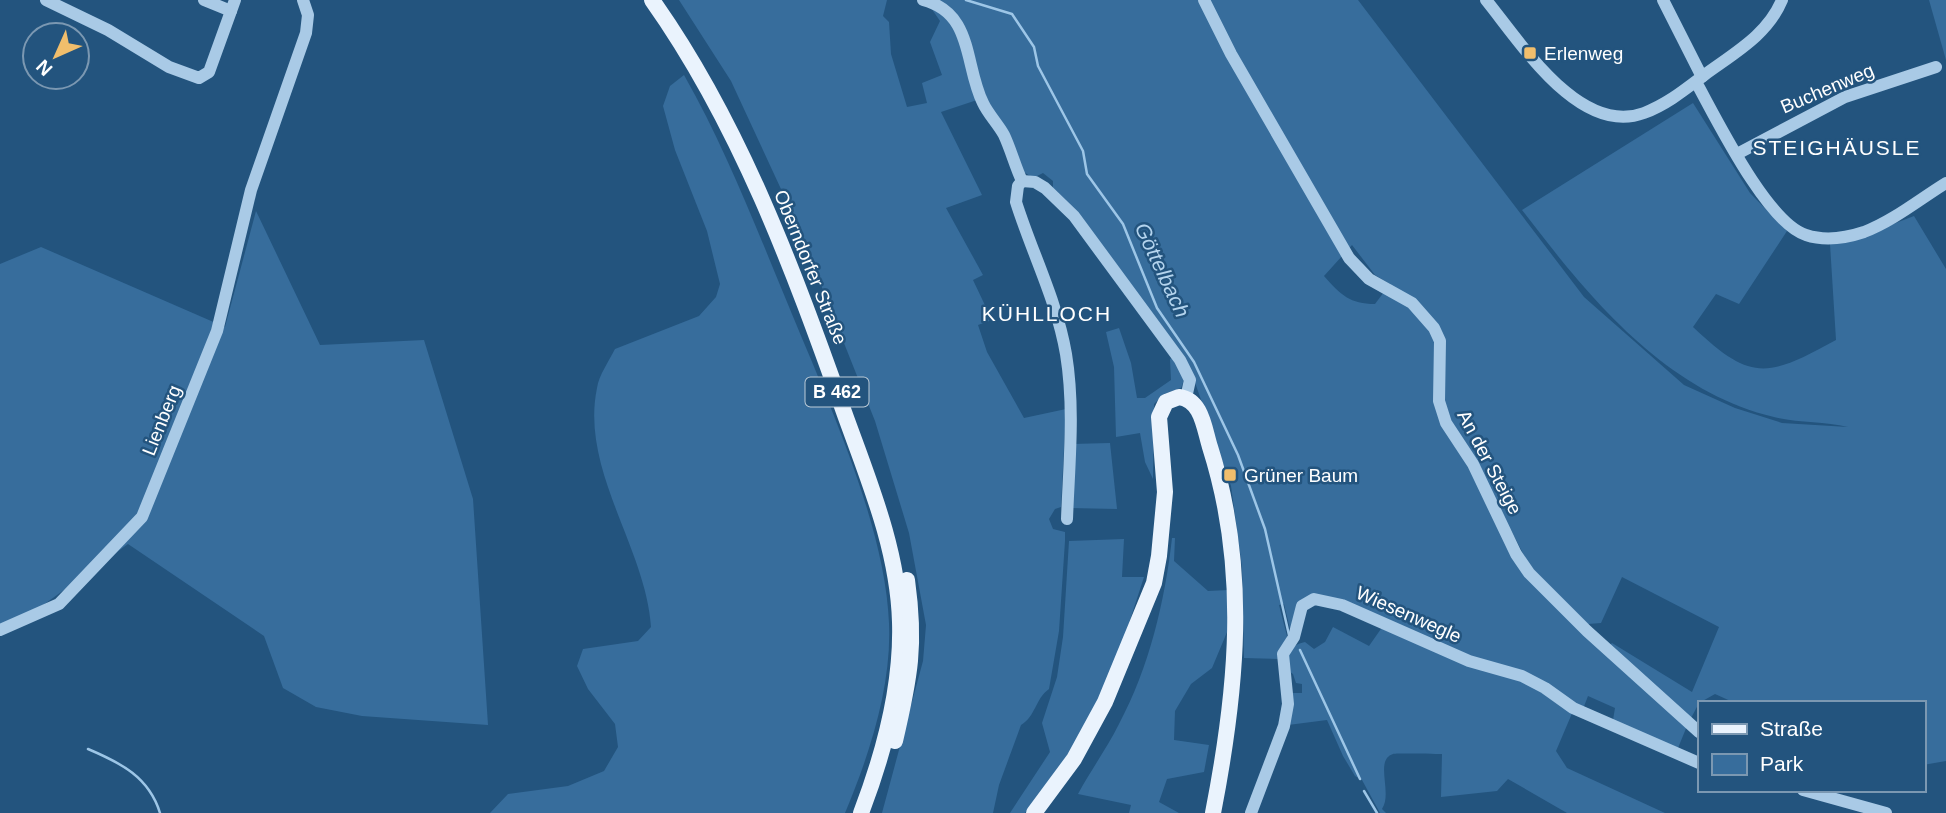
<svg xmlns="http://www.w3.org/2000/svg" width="1946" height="813" font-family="Helvetica,sans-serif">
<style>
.green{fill:#376d9c;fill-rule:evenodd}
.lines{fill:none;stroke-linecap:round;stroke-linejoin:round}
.stream{stroke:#9dc6e7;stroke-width:2.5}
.minor{stroke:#a9cae6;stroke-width:12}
.major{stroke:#eaf3fd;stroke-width:16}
.poi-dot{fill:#f1be6c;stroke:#23547e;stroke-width:2.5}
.labels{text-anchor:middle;stroke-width:5;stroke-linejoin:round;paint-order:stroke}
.shield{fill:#23547e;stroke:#bdccd8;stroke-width:2}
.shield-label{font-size:18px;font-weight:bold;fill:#fff}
.poi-label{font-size:19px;fill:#fff;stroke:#23547e;text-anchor:start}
.street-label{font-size:19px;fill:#fff;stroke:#23547e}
.neighbourhood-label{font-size:21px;letter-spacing:2px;fill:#fff;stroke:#23547e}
.water-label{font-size:21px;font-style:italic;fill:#b4d4ee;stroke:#23547e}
</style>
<rect width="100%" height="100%" fill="#23547e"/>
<g class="green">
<path d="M679,0h208l-4,16 6,6 2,32 16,53 20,-4 -5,-20 20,-8 -12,-33 10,-21 -11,-16 22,13 29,81 -39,13 41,83 -36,13 37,67 -10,5 19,40 -14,5 9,27 37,66 42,-9 -5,98 -6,2 -6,10 4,10 12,3v9l-6,90 -10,58c-14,10 -13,27 -28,36l-22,60 -6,28h-111l41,-152 3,-36 -17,-92 -34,-112 -82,-206 -62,-134z"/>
<path d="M930,0h428l226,297 100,88 51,23 47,15 66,4c-24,-6 -50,-4 -74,-10 -110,-26 -187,-122 -252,-207l171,-107 57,90 37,38 -48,73 -23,-10 -23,33c59,56 75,50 143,13l-6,-96 37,-10 47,-18 32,53v492l-23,4v-62h-188l-20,-9 -16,9 -9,17 -80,-75 2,-2 80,49 27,-65 -97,-50 -21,46 -13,1 -59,-59 -18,-35 1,26 175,170 -9,22 -65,-28 2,-12 -27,-12 -5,13 -29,-16 -241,-96 -22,36 -7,-29 -5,1 9,35 -9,19 -35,-1 -2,-91 -11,-81 -40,-115 -138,-182v-8l-10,-8 -10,5 -9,-6 -41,-74 -12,-51zM1352,245l23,30 15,9 -15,20c-25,0 -34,-9 -51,-28z"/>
<polygon points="1929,0 1946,0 1946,60"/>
<path d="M684,75c41,72 71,150 103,227 38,93 98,221 102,321 3,63 -20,133 -44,190h-355l18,-19 60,-8 36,-15 14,-24 -3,-23 -27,-35 -11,-23 6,-17 55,-8 13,-14c-5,-79 -71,-157 -54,-239 2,-13 12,-27 18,-39l84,-33 17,-19 4,-13 -13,-53 -32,-81 -12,-44 7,-20z"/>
<polygon points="256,211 320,345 424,340 473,499 488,725 362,716 316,707 283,688 264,636 128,544 0,636 0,264 41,247 225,327"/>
<polygon points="1119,328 1131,363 1137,398 1145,398 1171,380 1170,359 1174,357 1184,380 1181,388 1164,394 1154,404 1153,479 1145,462 1140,433 1116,437 1114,367 1106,332"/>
<polygon points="1110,443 1117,509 1070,508 1072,444"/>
<path d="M1172,538h3l-1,23 34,30 21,-1 1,35 -18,43 -21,16 -16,27 -1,29 35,5 -5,27 -37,7 -8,23 20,11h-50l2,-8 -53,-11c13,-24 29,-46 41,-70 30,-56 46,-123 53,-186z"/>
<polygon points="1124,539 1122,577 1144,577 1117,660 1100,699 1072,749 1025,813 1010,813 1050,752 1042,723 1057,677 1063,637 1069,541"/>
<path d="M1383,626l143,55 37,27 10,3 -17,40 11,17 98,45h-98l-59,-34 -11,12 -56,6 1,-43c-8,0 -47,-1 -49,0 -19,6 0,39 -11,55l4,4h-6l-18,-33 -7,-4 -12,-20 -16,-36 -39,5 4,-32h10v-9l-6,-1 -3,-9 -7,-5c2,-14 3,-24 19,-27l9,7 11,-7 8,-15 36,19z"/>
</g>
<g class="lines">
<g class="stream">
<polyline points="966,0 1012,14 1034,47 1038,66 1083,151 1087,174 1123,224 1157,308 1194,362 1238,455 1265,529 1289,635"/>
<polyline points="1300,650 1360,779"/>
<path d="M88,749c33,14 61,28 72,64"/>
<polyline points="1364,791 1377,813"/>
</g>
<g class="minor">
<polyline points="46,0 108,30 169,67 199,78 209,72 235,0"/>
<polyline points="204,0 231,11"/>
<path d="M923,0c51,13 41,65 60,103 5,11 15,21 21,32 7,15 11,31 18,46"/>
<polyline points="1204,0 1231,54 1349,258 1369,279 1412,303 1434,328 1440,341 1439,401 1446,423 1473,464 1516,554 1529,573 1587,631 1699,732"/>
<path d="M1486,0c35,43 94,137 158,113 24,-9 43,-25 63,-40 29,-21 61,-39 75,-73"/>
<polyline points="1663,0 1702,77"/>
<path d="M1696,82c20,36 71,141 110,153 18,6 40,3 58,-3 29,-11 56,-33 82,-49"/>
<polyline points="1737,154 1845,97 1936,67"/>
<path d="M1067,519c2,-55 8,-110 -1,-165 -9,-53 -34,-101 -50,-152l2,-16 4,-5 13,1 10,6 29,28 106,144 10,20 -4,18"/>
<polyline points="0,630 59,604 142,517 217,331 251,190 306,33 308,15 303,0"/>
<polyline points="1803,790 1886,813"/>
<polyline points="1251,813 1284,726 1288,704 1283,654 1294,637 1302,606 1314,599 1342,605 1469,661 1522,676 1545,688 1573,708 1699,763"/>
</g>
<g class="major">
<path d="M652,0c88,124 141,269 192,412 24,67 54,137 56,210 2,64 -16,131 -39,191"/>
<path d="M895,741c15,-64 21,-96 12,-161"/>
<path d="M1034,813l40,-54 31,-57 49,-119 5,-27 6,-64 -6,-75 7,-15 13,-5c23,3 25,31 31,50 39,122 27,243 3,366"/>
</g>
</g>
<g class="poi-dot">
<rect x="1523" y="46" width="14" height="14" rx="3.5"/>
<rect x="1223" y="468" width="14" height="14" rx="3.5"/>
</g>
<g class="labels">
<rect class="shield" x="805.5" y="377.5" width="63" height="29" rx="5"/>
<g class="shield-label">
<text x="837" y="398">B 462</text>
</g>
<g class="poi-label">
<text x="1544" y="60">Erlenweg</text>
<text x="1244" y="482">Grüner Baum</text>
</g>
<g class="street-label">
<text transform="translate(1827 88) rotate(-23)" y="7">Buchenweg</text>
<text transform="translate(811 267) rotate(68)" y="7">Oberndorfer Straße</text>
<text transform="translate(161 420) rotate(-68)" y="7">Lienberg</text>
<text transform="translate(1490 462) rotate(62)" y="7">An der Steige</text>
<text transform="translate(1409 614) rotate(24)" y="7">Wiesenwegle</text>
</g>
<g class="neighbourhood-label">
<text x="1837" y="155">STEIGHÄUSLE</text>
<text x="1047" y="321">KÜHLLOCH</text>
</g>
<g class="water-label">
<text transform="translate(1162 270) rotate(65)" y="7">Göttelbach</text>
</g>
</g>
<rect x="1698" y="701" width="228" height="91" fill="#23547e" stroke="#7b98b2" stroke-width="2"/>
<rect x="1712" y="724" width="35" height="10" fill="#eaf3fd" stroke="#7b98b2" stroke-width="2"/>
<text x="1760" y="736" font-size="21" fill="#ffffff">Straße</text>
<rect x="1712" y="754" width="35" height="21" fill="#376d9c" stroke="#7b98b2" stroke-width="2"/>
<text x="1760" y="771" font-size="21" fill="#ffffff">Park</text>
<g transform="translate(56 56) rotate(225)"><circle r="33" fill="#23547e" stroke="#7b98b2" stroke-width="2"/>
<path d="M0-5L12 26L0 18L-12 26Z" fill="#f1be6c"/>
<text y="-10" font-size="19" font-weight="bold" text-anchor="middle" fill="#ffffff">N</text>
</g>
</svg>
